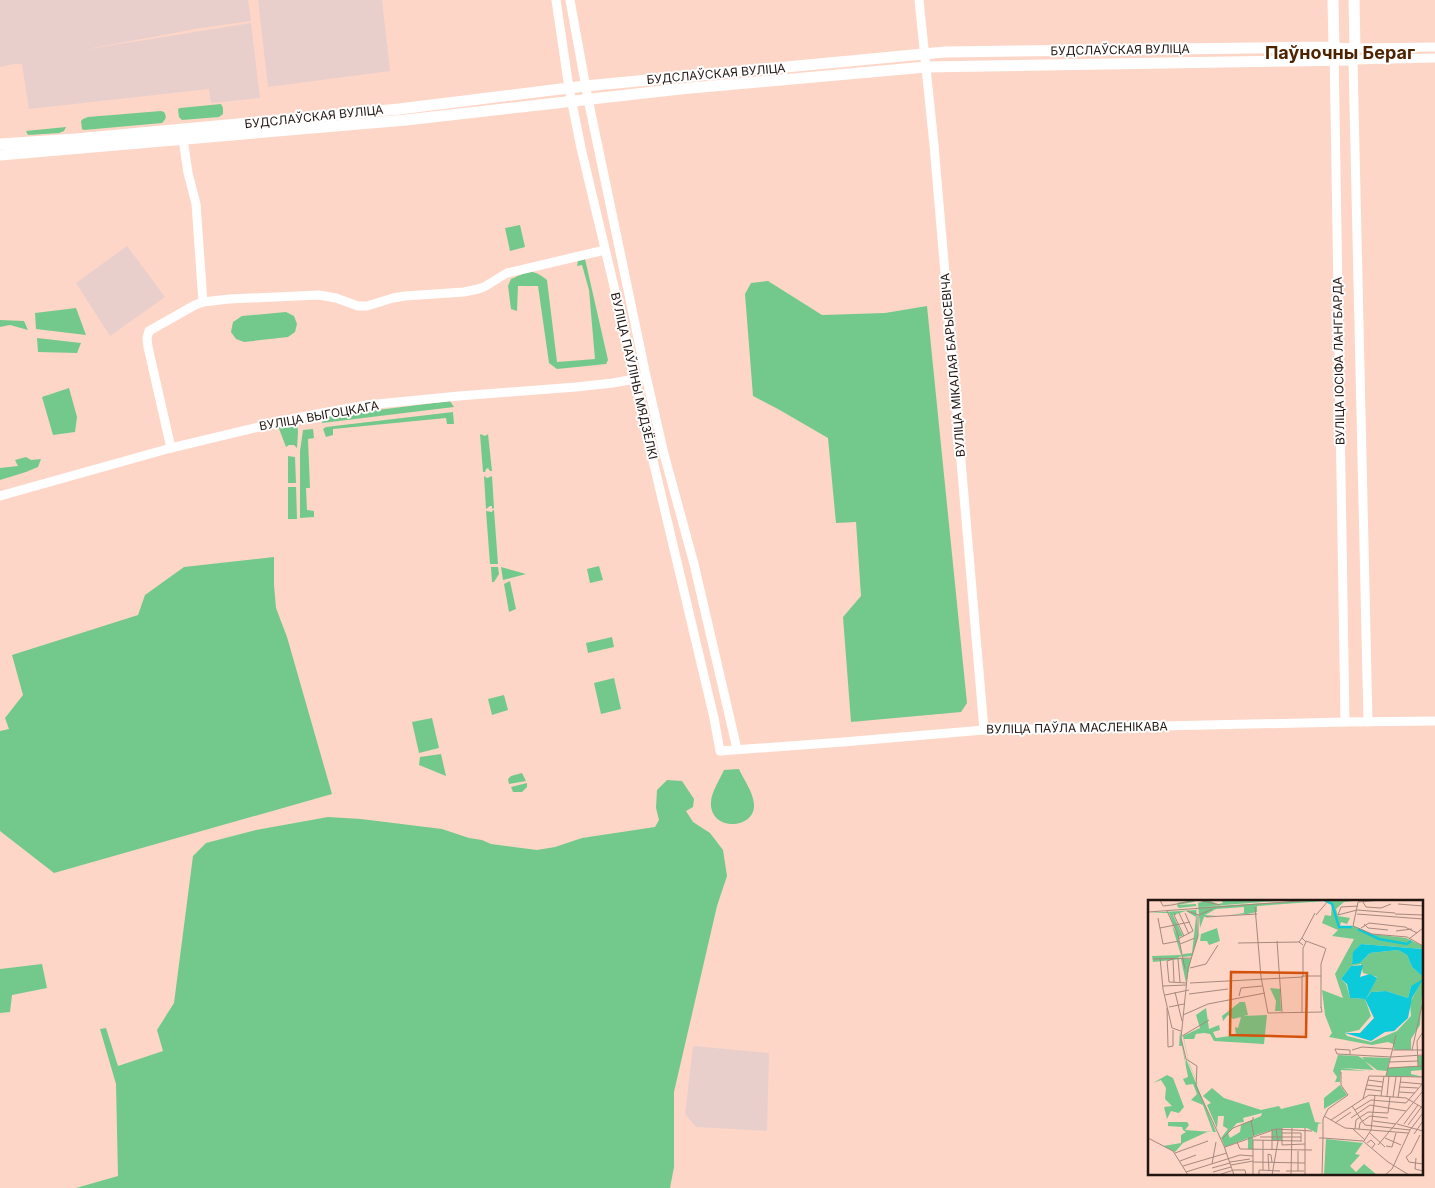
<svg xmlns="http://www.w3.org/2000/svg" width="1435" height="1188" font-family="Inter,sans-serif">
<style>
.industrial{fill:#e9cfcc}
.green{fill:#73c98b}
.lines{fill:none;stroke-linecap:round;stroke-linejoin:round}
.minor{stroke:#fff;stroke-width:9}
.major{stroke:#fff;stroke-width:11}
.labels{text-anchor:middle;stroke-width:4;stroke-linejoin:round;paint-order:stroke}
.street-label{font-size:12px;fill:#231510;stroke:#fff}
.district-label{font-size:18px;font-weight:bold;fill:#4e2300;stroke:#fff}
.inset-river{fill:none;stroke:#0ccad9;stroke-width:2.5}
.inset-road{fill:none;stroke:#a6897e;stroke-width:1}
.view{fill:#d4520c;fill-opacity:0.15;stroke:#d4520c;stroke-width:2.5}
.inset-edge{fill:none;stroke:#231510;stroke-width:2.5}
</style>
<rect width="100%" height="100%" fill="#fdd6c7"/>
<g class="industrial">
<polygon points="0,0 248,0 251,21 201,28 82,50 251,23 260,98 211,103 209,89 29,109 22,64 14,64 0,67"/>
<polygon points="258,0 382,0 390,71 268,87"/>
<polygon points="127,246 165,297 110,336 76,283"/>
<polygon points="693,1046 769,1053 767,1131 696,1127 685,1114"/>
</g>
<g class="green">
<polygon points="221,104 223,108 223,114 219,117 182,120 179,117 178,109 180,108"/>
<path d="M161,111l3,1c3,5 2,7 -2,11l-78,7 -2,-1 -1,-8 2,-2 5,-2z"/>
<polygon points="66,127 64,131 59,133 28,135 26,131"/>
<polygon points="520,225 525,247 510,251 505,228"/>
<path d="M585,259l23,101 -2,4 -49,5 -8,-6 -11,-77h-20l-1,25 -6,-2 -3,-23 3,-7c17,-7 20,-12 36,1l10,82 38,-3 -6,-69 -7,-25 -5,1 1,-5z"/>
<polygon points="768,281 822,315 885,313 927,306 967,703 961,712 851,722 843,617 861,596 856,522 836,523 828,438 778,409 753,396 745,294 751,283"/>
<polygon points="76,308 86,335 36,329 35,313"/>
<polygon points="286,312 294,316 297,324 295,332 288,337 244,342 236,339 231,332 233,322 242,316"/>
<polygon points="0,320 24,321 28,330 10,325 0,327"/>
<polygon points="37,338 81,343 77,353 38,352"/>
<polygon points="69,388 77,417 75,432 53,435 42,397"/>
<polygon points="450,401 454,407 322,423 322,417"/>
<polygon points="453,412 454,424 447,424 446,418 333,429 333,435 326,437 323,429 326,427"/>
<polygon points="297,422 298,432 297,448 294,445 289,445 286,447 278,426"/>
<polygon points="313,429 314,438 308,439 310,488 306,488 307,510 314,511 314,517 300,518 300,451 303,430"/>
<polygon points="480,434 485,436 488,434 492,471 490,471 488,468 486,469 485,472 483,472"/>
<polygon points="288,456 295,457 296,483 288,483"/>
<polygon points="26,457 31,460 41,459 38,467 26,472 0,480 0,468 18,466 15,460"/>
<polygon points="484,476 487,478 492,476 494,508 492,509 492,506 490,506 486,509"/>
<polygon points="288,487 296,487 297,519 288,519"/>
<polygon points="493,510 494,510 498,564 490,564 486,511 492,512"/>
<polygon points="274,557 274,585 276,608 287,637 332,794 54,873 0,831 0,731 9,729 5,718 23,695 12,655 138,615 145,595 184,567"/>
<polygon points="599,566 603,580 590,583 587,569"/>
<polygon points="491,567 498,567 499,574 494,582 492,582"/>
<polygon points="501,567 526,574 503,580"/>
<polygon points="510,581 516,609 509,612 504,584"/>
<polygon points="612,637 614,647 588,653 586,643"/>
<polygon points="614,678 621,709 601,714 594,683"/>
<polygon points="504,695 508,710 492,715 488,699"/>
<polygon points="432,718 439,748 419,753 412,722"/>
<polygon points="441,754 446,776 419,765 420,757"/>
<path d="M739,769c5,11 14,23 15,35 2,26 -45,28 -43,-2 0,-9 9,-23 13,-32z"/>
<polygon points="522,773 526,781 509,784 508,779 511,776"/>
<polygon points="667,780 682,781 694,799 693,807 686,811 693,822 710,833 723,850 727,876 717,906 674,1092 674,1167 670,1188 76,1188 118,1176 116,1084 100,1029 106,1028 118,1066 163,1051 157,1030 174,1003 193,856 206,843 256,830 328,817 361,819 442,829 469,838 482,840 491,844 537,850 555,847 582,838 655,827 659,820 656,808 657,790"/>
<polygon points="527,783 527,787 522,792 513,792 511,787"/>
<polygon points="42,964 47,988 12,995 10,1012 0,1013 0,969"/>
</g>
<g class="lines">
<g class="minor">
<polyline points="556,0 569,88 581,148 617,299 651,452 714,718 720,751 843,742 984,730 1345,722 1435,721"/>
<polyline points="570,0 588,99 646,376 664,454 694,564 737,749"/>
<polyline points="919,0 934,145 984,730"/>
<polyline points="183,139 188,173 196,204 203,302"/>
<polyline points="171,448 148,347 147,338 149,331 195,305 203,302 229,299 319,295 336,298 358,306 367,306 393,298 405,296 464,292 478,289 484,287 507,273 605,250"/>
<polyline points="0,496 171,448 301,417 367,405 459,396 576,387 613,383 640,378"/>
<polyline points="1345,722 1334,47 1355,48 1435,47"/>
<polyline points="1368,722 1353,60 1435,58"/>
</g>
<g class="major">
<polyline points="0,144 76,139 292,119 399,109 585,86 945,52 1334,47 1333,0"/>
<polyline points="0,155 406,120 680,89 926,67 1353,60 1355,48 1354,0"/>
</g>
</g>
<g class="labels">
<g class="street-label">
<text transform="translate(1120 50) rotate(-1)" y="4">БУДСЛАЎСКАЯ ВУЛІЦА</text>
<text transform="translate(716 74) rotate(-5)" y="4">БУДСЛАЎСКАЯ ВУЛІЦА</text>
<text transform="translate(314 117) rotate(-6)" y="4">БУДСЛАЎСКАЯ ВУЛІЦА</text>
<text transform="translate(1339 361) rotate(-91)" y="4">ВУЛІЦА ІОСІФА ЛАНГБАРДА</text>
<text transform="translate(953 365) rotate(-95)" y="4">ВУЛІЦА МІКАЛАЯ БАРЫСЕВІЧА</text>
<text transform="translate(634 376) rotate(77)" y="4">ВУЛІЦА ПАЎЛІНЫ МЯДЗЁЛКІ</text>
<text transform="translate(319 416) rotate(-10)" y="4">ВУЛІЦА ВЫГОЦКАГА</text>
<text transform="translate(1077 728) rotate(-1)" y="4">ВУЛІЦА ПАЎЛА МАСЛЕНІКАВА</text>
</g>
<g class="district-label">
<text x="1340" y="59">Паўночны Бераг</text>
</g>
</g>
<g transform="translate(1148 900)">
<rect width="275" height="275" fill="#fdd6c7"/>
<path d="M48,0l-2,2 -17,3 19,-1 2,33 -6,19 -9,1v-3l9,-1 4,-36 -10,-6 -13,4 10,21 -5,1 4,19 -5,2 14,1 -5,24 -5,-24 -28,3 -1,-6 29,-1 -9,-29 5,8 -8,-21h-21l48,-3v-4l-17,2 -2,-2 1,-3 -15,2zM60,0l10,4 5,-1 -2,-3h68l-90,7 122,-7h42l-19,2 -8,7 2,7 12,2 -3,6 -6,-2 -1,4h13l19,8 34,4 17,8v3l-62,-5 -7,8 -2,11h8l10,-10 28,-3 9,5 5,12 11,10 -3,48 -9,14v11h-17l-1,-6 -5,-2 -16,3 -43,-8 3,-4 -7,-18 -3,-25 21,8 -8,-24 19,-35 -22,-3 6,-6 -16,-7 3,-8 6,1 1,-12 -7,-3 -68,5v6l-10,2 -17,1 14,-2v-6l-28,2 -11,6 12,1 -13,1 -4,11 -2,-25zM213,64l2,9 14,4 -11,22 5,-7 15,-1 22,7 3,-12 9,-3 -10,20 1,13 -14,15 -26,11 -24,-6 -2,-3 14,-3 12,-14 -6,-17 -15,-1 -4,-14 -5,-5 10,-13zM69,28l3,13 -11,4 -2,-4h-7l1,-7zM122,88l10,1 1,22h-6l1,-10zM92,102h5l3,13 -5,1 24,-1 -3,29 -50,-3 -4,-7 -6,-1 -8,1 -2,5h-10l5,24 14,33 -14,-32 -6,-28 17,-8 -4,-13 10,-7 3,21 10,-4 1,5 -7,2 3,6 20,-3 -1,-8 3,1 3,-11 -8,2 -5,-4 -5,6 -1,-5zM32,131l6,33v-5l30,73h-9l-24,11 -8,9 -12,-6 18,-3v-8l5,-3 -3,-2 -1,-3 -14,-1v-4h19l2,3 -4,5 28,2 -10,-27 -12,-5 6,-6 -4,-10 -7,1 -3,-6 5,-2 -6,-31h-3zM190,155l20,1 7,4 -3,-3 28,1 -3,13 -10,-1 -12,-9 9,9 -33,-2 25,3 -25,-1 -1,12h-5l2,-5 -4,-6zM270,156h5v14l-12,1v3l12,3 -37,-1 2,-8 30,-2zM19,175l6,3 11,29 -5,6 -8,-2 -4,8 -3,-12 8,-1 -7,-7 1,-11 -5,-8 -8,3zM192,185l7,10 -23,14v-11zM64,188l12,10 37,12 18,-4 2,3 28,-7 6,20 7,1 -4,1 -1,9 -10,-5h-25v13h-10v-11l-19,6v13h-5v-11l-23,9 -18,-42 4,-2 -8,-7zM114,213l-1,3 -20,9 -1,7 -10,6 -2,-5 9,-10 7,-1 -1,-4zM70,216h6l-1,10 5,3 -7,9 -4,-10zM178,239l37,4 -8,11 5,1 -10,11 6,6 8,-8 13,11h-53z" fill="#73c98b" fill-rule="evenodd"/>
<path d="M213,44l62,5v28l-11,-10 -5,-12 -9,-5 -28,3 -10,10 -8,1 1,-12zM215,65l-3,12 10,-3 7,4 -11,21 5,-7 15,-1 22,7 3,-12 12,-7 -11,19 -4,20 -14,13 -9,1 -14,9 -26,-8h15l14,-15 -9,-19 -15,-1 -3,-14 -6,-5 10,-13z" fill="#0ccad9"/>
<path class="inset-river" d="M176,0l8,4 7,23h13M210,29l21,10 28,5 4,-3"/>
<path class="inset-road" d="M12,0l3,6 9,-1M50,0l22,5M235,0l-25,2 -5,24 19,8 35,3 16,9M215,2l3,5 15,1 10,-4M250,4l25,2M24,5l24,-5M107,7l6,70 7,36 54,-1 -1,-5M209,10l-19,5 3,-8 17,-1M209,10l38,3M19,11l11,24 7,34M39,11l12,4 13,-6M0,12l165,-12M31,13l10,21M28,14l-2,1 10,21M209,14l66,5M247,14l28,1M50,15v21l-10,33 -7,69 5,21 11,7 -1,20 28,60 10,29M168,15l13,-15M58,17l51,-3M10,18l5,26 16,-3M216,24l4,4 20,2M12,28l30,-6M213,28l8,-5 36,4 12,6M248,31l16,-2M154,38l13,-25M30,39l15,-8 -8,-18M261,39l14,-11M129,41l5,71M158,41l19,7M90,43l61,-1M32,44l15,-6M12,58l3,31 9,39 9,3M5,59l39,-1M25,59l-6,2 2,21 18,1M25,59l1,23M30,59l2,23M42,68l16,-4 12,-19M42,83l113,-6v-29l3,-6 -4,-4 -3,4 4,3M15,86l23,-1M27,92l7,29M41,94l39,-5M17,95l24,-5M91,96l2,-8 21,-2M21,107l15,-3M19,108l1,39 5,-1v-16M173,108v-44l5,-16M154,112v-36h19M35,115l25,-11 57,-11M34,136l27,-16M204,150l10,-3 31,2M245,150h30M264,150l11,-49M202,155v-5l-15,-1 2,5 54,3 32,-2M242,162l28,-1M270,166l-1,-25 6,-9M240,168l35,-2M221,176l54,1M238,176l10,-41M220,180l15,2M252,182l22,2M219,185l16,2M252,187l18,1M217,189l16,2M251,192l16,1M233,196l3,-20M239,196l2,-20M245,197l3,-20M250,198l3,-21M215,199l6,-23M204,206l13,19 45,5M207,210l16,-10 35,3 17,-20M176,216l21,12 63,5M203,218l19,-13 36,6M183,220l38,-25 37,3 17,10M103,221l3,15M225,221l23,3M187,223l16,-11M249,224l26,7M256,224l14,-19M260,225l15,-20M134,228v17l23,-1M205,229l12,11M207,229l1,-9 12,-8 20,1 2,-16M211,229l1,-6 10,-7 18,2M134,233h19v9M222,233l15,14M266,234l9,-13M272,235l-9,18 -5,4 3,5 14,2M112,237h41M0,238l25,13 15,24M171,238h4v-19l5,-10 20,-14 -7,-10v-13M237,238l16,7M74,239l11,-11 20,-8v-3M105,240l48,1M216,241l7,-11 4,-35M89,242l3,7 72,1M219,243l4,-3 4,4 -3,4M230,245l45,-54M238,246l6,1 4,-14M77,247l51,-18 36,2M124,250v-21M150,251v20M27,253l33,-12M268,258l-1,11 8,2M32,261l16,-6M82,262l20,-3M105,262l52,1M64,264l4,-22M83,265l22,-4M35,266l44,-13M64,268l18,-5M115,270v-30M121,271l-1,-17 3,1 1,7M138,271h18M38,272l54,-17 13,1M65,272l18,-5M70,275l16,-5h11l1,5M85,275h26M105,275v-35M111,275v-5l21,1M124,275l6,-34 -2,-12M143,275l1,-47M157,275v-47M174,275l1,-37 40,3 25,21 21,13M237,275l7,-6 18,-39 13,-17"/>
<path class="view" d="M83,72l76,1 -1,64 -76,-2z"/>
<rect width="275" height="275" class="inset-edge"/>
</g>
</svg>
